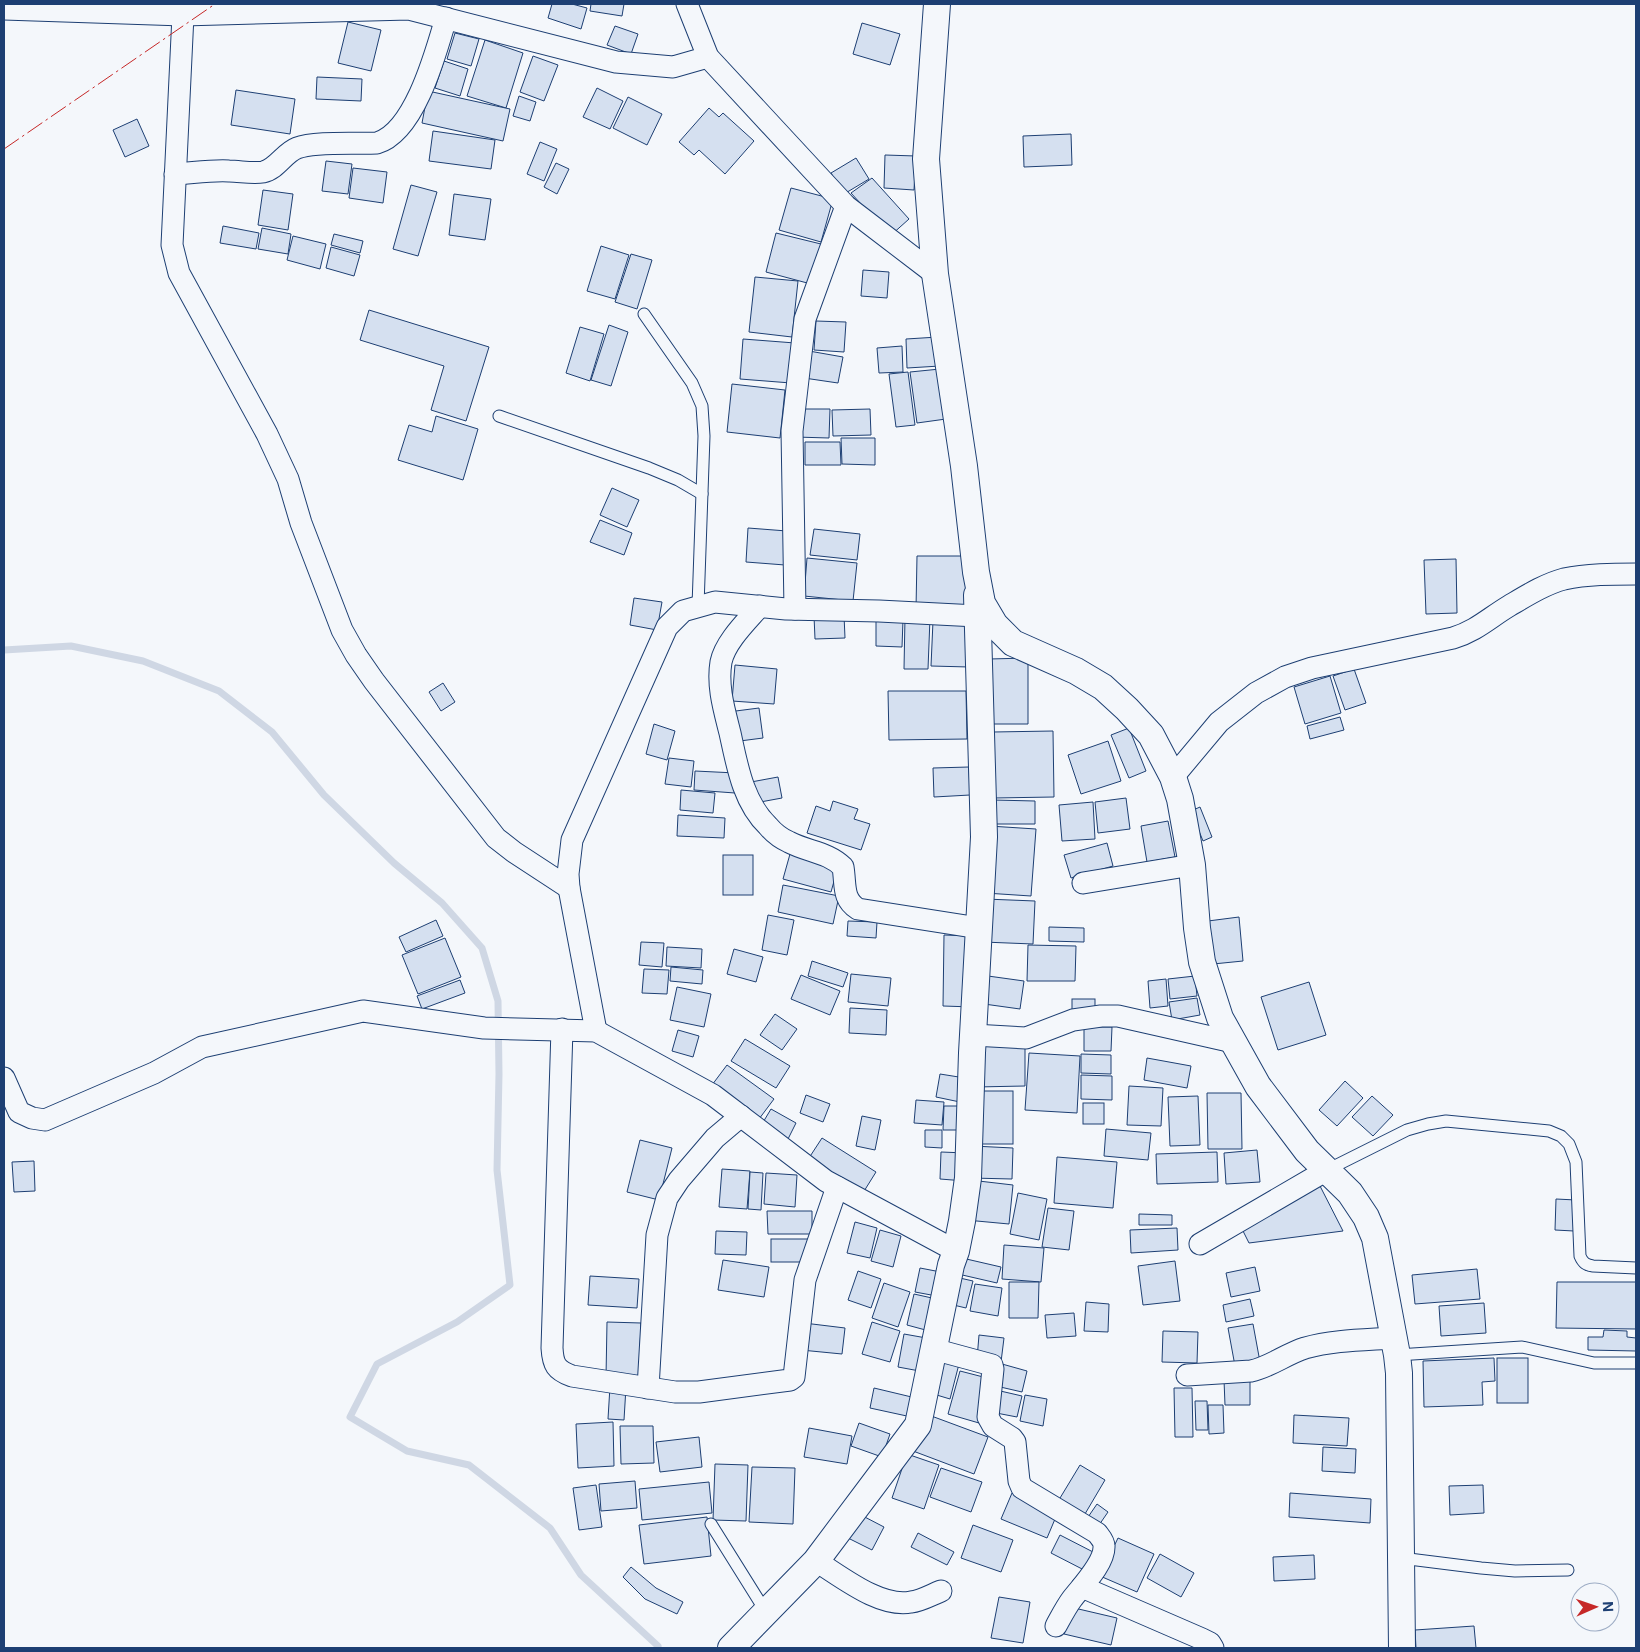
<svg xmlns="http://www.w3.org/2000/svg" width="1640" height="1652" font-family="Inter,sans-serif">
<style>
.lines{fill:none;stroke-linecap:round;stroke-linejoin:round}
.stream{stroke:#cfd7e4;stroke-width:7}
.building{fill:#d5e0f0;stroke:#1d3f73}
.service-casing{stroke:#1d3f73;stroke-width:13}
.minor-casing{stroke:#1d3f73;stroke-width:23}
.tertiary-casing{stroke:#1d3f73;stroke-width:28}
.service{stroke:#f4f7fb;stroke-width:11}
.minor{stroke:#f4f7fb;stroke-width:21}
.tertiary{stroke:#f4f7fb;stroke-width:26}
.power{stroke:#c62828;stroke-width:1;stroke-dasharray:18 4 2.5 4;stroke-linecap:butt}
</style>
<rect width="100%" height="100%" fill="#f4f7fb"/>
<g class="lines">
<polyline class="stream" points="4,650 71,646 143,661 219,691 272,732 324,795 394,863 442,903 482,948 498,1001 499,1074 497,1170 510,1285 457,1322 377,1364 350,1417 407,1451 469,1465 550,1528 581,1575 658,1646"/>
</g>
<g class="building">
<polygon points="552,4 572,4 587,8 581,29 548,18"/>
<polygon points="591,4 624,4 622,16 590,11"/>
<polygon points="348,22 381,30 371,71 338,63"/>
<polygon points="862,23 900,34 890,65 853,54"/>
<polygon points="615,26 638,34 631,54 607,45"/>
<polygon points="455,33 479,39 471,66 447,59"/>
<polygon points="485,40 523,53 506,108 467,96"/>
<polygon points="533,56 558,65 544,101 520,92"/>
<polygon points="444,61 468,69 460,96 435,88"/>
<polygon points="317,77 362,79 361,101 316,99"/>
<polygon points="597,88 623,101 610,129 583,117"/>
<polygon points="236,90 295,99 290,134 231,125"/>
<polygon points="428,91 510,109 503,141 422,123"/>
<polygon points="519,96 536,102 530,121 513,116"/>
<polygon points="628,97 662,114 647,145 613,128"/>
<polygon points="709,108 719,117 723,113 754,141 725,174 699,150 694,155 679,142"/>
<polygon points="137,119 149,146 125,157 113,130"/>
<polygon points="433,131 495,140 491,169 429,161"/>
<polygon points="1071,134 1072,165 1024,167 1023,136"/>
<polygon points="540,142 557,149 544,181 527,174"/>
<polygon points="885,155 916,156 914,190 884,188"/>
<polygon points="856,158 869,179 844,194 831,173"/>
<polygon points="326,161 352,164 348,194 322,191"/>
<polygon points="556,163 569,169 557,194 544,187"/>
<polygon points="353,168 387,172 383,203 349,198"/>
<polygon points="872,178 909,219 890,236 851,193"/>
<polygon points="411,185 437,192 418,256 393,249"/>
<polygon points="791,188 833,199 821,242 779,230"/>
<polygon points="263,190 293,194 288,230 258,225"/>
<polygon points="454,194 491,199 485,240 449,235"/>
<polygon points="223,226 259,233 256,249 220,243"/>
<polygon points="262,228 291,234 288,254 258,249"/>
<polygon points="776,233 821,244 811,284 766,272"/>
<polygon points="334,234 363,241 360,253 331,245"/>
<polygon points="293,236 326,244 320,269 287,260"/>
<polygon points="601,246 629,255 615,299 587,291"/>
<polygon points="331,247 360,255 354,276 326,268"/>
<polygon points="631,254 652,260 637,309 615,302"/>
<polygon points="863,270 889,272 887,298 861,296"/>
<polygon points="755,277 798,281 792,337 749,332"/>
<polygon points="369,310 489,347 466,421 431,410 444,366 360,340"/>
<polygon points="816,321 846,322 844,352 814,350"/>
<polygon points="609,325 628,332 611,386 591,380"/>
<polygon points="580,327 604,334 590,381 566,373"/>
<polygon points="938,337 940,366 907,368 906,339"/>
<polygon points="743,339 795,343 791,383 740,379"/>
<polygon points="902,346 903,372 879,373 877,348"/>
<polygon points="809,351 843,357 838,383 804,378"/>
<polygon points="940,369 946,419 917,423 910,372"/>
<polygon points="908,372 915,425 896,427 889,374"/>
<polygon points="732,384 785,390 780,438 727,432"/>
<polygon points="795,409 830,409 829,438 795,437"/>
<polygon points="870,409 871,435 833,436 832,410"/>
<polygon points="436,416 478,429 463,480 398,460 409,425 432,432"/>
<polygon points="841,438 875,438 875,465 842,464"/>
<polygon points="805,442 840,442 841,465 805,465"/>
<polygon points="612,488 639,500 627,527 600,515"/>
<polygon points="600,520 632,533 624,555 590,542"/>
<polygon points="748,528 787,531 785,565 746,562"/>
<polygon points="814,529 860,534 857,560 810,555"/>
<polygon points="917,556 967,556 967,610 916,609"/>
<polygon points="807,558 857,563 853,601 804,596"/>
<polygon points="1456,559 1457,613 1426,614 1424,560"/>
<polygon points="634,598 662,602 657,630 630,625"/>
<polygon points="844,615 845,638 815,639 814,616"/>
<polygon points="905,617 930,618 928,669 904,669"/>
<polygon points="876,619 903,620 902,647 876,646"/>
<polygon points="933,621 971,623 969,667 931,666"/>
<polygon points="1028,658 1028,724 989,724 989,659"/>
<polygon points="735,665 777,669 774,704 732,701"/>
<polygon points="1354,669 1366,703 1345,710 1333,676"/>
<polygon points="1330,676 1341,713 1305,724 1294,687"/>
<polygon points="443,683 455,702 441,711 429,692"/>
<polygon points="888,691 966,691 967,739 889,740"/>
<polygon points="759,708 763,738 732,742 728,712"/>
<polygon points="1340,717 1344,730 1310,739 1307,726"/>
<polygon points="654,724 675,731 667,760 646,754"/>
<polygon points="1129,728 1146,771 1129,778 1111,735"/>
<polygon points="1053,731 1054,797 994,798 993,732"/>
<polygon points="1108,741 1121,781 1081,794 1068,755"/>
<polygon points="669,758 694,761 691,787 665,784"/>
<polygon points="969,767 970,795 934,797 933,768"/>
<polygon points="695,771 736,773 735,793 694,790"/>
<polygon points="778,777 782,798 755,803 751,782"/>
<polygon points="681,790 715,793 713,813 680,810"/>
<polygon points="1126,798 1130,829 1098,833 1095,802"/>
<polygon points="993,800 1035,801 1035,824 993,824"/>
<polygon points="833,801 858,809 854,819 870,824 861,850 807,833 816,806 830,811"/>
<polygon points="1093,802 1095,839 1062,841 1059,805"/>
<polygon points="1200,807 1212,837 1203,841 1191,811"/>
<polygon points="678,815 725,818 724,838 677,836"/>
<polygon points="1168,821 1175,857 1147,862 1141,826"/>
<polygon points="989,826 1036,829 1031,896 985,893"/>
<polygon points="1107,843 1113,866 1071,878 1064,855"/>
<polygon points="790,854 838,867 831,892 783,879"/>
<rect x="723" y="855" width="30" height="40"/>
<polygon points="783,885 839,896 833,924 778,912"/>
<polygon points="985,899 1035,901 1033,944 983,942"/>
<polygon points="768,915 794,920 787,955 762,950"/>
<polygon points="1239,917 1243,961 1213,964 1208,921"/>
<polygon points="436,920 443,936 406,952 399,937"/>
<polygon points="848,921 877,922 876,938 847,936"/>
<polygon points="1049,927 1084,928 1084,942 1049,941"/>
<polygon points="944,935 974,936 973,1007 943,1006"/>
<polygon points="445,938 461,977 418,994 402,955"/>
<polygon points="641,942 664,943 662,967 639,965"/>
<polygon points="1028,945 1076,946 1075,981 1027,981"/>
<polygon points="667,947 702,949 701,968 666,966"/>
<polygon points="734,949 763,957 756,982 727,974"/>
<polygon points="812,961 848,973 843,987 808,976"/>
<polygon points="671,967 703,970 702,984 670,981"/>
<polygon points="644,969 669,970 667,994 642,993"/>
<polygon points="851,974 891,978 888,1006 848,1002"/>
<polygon points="801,975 840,991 830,1015 791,999"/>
<polygon points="988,976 1024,981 1020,1009 984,1004"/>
<polygon points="1195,976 1197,996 1170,999 1168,979"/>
<polygon points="1166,979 1168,1006 1150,1008 1148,981"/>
<polygon points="460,980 465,993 422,1009 417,996"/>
<polygon points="1309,982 1326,1035 1278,1050 1261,997"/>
<polygon points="677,987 711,994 704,1027 670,1020"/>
<polygon points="1197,998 1200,1015 1172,1020 1169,1002"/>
<rect x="1072" y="999" width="23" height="15"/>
<polygon points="850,1008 887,1010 886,1035 849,1033"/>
<polygon points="775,1014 797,1029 782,1050 760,1035"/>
<polygon points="1084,1027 1112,1027 1111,1051 1084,1051"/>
<polygon points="678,1030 699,1036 693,1057 672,1051"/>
<polygon points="745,1039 790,1066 776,1088 731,1061"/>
<polygon points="976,1044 1025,1044 1025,1086 976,1087"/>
<polygon points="1029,1053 1080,1056 1077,1113 1025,1110"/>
<polygon points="1081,1054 1111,1055 1111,1074 1081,1073"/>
<polygon points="1147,1058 1191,1066 1187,1088 1144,1080"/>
<polygon points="727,1065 774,1099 756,1123 709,1089"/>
<polygon points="940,1074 965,1078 960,1102 936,1097"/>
<polygon points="1081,1075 1112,1076 1112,1100 1081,1099"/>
<polygon points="1345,1081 1363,1098 1337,1126 1319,1110"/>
<polygon points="1129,1086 1163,1088 1161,1126 1127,1125"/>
<rect x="975" y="1091" width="38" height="53"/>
<polygon points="1207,1093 1241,1093 1242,1149 1208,1149"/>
<polygon points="806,1095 830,1104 823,1122 800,1113"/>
<polygon points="1198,1096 1200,1145 1170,1146 1168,1097"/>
<polygon points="1372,1096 1393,1115 1373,1136 1352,1117"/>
<polygon points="916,1100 944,1102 942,1125 914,1123"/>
<rect x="1083" y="1103" width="21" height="21"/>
<polygon points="944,1106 964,1106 963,1130 943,1130"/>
<polygon points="771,1109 796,1123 788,1139 762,1124"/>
<polygon points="862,1116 881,1120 875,1150 856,1146"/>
<polygon points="1106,1129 1151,1133 1148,1160 1104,1156"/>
<polygon points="925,1130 942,1130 942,1148 925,1147"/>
<polygon points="822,1138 876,1172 861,1196 807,1161"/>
<polygon points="640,1140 672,1148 659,1200 627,1192"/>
<polygon points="973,1146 1013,1148 1012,1179 971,1178"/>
<polygon points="1257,1150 1260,1182 1226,1184 1224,1153"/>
<polygon points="941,1152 966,1153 965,1181 940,1179"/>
<polygon points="1217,1152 1218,1182 1157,1184 1156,1154"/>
<polygon points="1057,1157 1117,1162 1113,1208 1054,1203"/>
<polygon points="34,1161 35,1191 14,1192 12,1162"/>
<polygon points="722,1169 750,1171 747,1209 719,1207"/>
<polygon points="750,1172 763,1173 761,1210 748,1209"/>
<polygon points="766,1173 797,1175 795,1207 764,1204"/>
<polygon points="970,1180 1013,1185 1009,1224 966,1220"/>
<polygon points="1320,1186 1343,1231 1249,1243 1240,1225"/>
<polygon points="1018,1193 1047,1199 1039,1240 1010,1234"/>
<polygon points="1556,1199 1576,1200 1574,1231 1555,1230"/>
<polygon points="1048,1208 1074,1211 1069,1250 1042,1247"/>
<polygon points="767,1211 812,1211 812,1234 768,1234"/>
<polygon points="1139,1214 1172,1215 1172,1225 1139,1225"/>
<polygon points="855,1222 877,1228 870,1258 847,1253"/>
<polygon points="1177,1228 1178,1250 1131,1253 1130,1230"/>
<polygon points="880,1230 901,1236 893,1267 871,1261"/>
<polygon points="716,1231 747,1232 746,1255 715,1254"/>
<rect x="771" y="1239" width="37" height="23"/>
<polygon points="1004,1245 1044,1248 1041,1282 1002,1279"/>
<polygon points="962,1258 1001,1267 997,1283 958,1274"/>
<polygon points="723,1260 769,1267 764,1297 718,1290"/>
<polygon points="1175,1261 1180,1301 1143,1305 1138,1266"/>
<polygon points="1255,1267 1260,1291 1231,1297 1226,1273"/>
<polygon points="920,1268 946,1273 942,1297 915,1292"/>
<polygon points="1477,1269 1480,1299 1415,1304 1412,1275"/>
<polygon points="858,1271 881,1279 871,1308 848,1300"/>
<polygon points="590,1276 639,1279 637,1308 588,1305"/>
<polygon points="951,1276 973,1281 966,1308 945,1303"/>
<polygon points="1009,1282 1039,1282 1038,1318 1009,1318"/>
<polygon points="1557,1282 1636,1282 1636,1329 1556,1328"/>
<polygon points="884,1283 910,1292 898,1327 872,1318"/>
<polygon points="975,1284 1002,1288 998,1316 970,1311"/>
<polygon points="914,1294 941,1300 933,1332 907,1325"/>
<polygon points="1250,1299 1254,1316 1226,1322 1223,1305"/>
<polygon points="1086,1302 1109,1304 1108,1332 1084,1331"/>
<polygon points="1484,1303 1486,1333 1441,1336 1439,1306"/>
<polygon points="1074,1313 1076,1336 1047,1338 1045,1315"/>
<polygon points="607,1322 641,1323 639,1378 606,1377"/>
<polygon points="872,1322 900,1331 890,1362 862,1354"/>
<polygon points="804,1323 845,1328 842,1354 801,1350"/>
<polygon points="1253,1324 1260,1362 1235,1366 1228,1328"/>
<polygon points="1604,1330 1627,1331 1627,1337 1636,1338 1636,1351 1588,1350 1588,1337 1603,1337"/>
<polygon points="1163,1331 1198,1332 1197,1363 1162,1362"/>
<polygon points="904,1334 932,1339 925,1372 898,1367"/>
<polygon points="979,1335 1004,1338 1001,1362 977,1359"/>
<polygon points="1494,1358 1495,1381 1482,1382 1483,1405 1424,1407 1423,1361"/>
<rect x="1497" y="1358" width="31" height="45"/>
<polygon points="939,1359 959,1364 950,1399 930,1393"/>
<polygon points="1002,1364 1027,1371 1022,1392 996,1386"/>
<polygon points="960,1371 991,1379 979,1423 948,1414"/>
<polygon points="1250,1379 1250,1405 1225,1405 1224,1380"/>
<polygon points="610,1386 626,1387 624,1420 608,1419"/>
<polygon points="874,1388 920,1399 916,1418 870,1408"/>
<polygon points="1174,1388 1192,1388 1193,1437 1175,1437"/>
<polygon points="996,1390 1022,1396 1017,1417 991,1412"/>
<polygon points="1025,1395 1047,1399 1043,1426 1020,1421"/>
<polygon points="1195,1401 1207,1401 1208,1430 1196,1430"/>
<polygon points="1208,1405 1223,1405 1224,1433 1209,1434"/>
<polygon points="926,1414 988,1437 974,1474 913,1451"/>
<polygon points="1294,1415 1349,1418 1347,1446 1293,1443"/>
<polygon points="613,1422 614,1466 578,1468 576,1424"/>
<polygon points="859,1423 890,1434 882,1457 851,1446"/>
<polygon points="620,1426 653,1426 654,1463 621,1464"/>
<polygon points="809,1428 852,1436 847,1464 804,1457"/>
<polygon points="699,1437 702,1467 660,1472 656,1442"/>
<polygon points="1323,1447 1356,1449 1355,1473 1322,1471"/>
<polygon points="907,1454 939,1465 924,1509 892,1498"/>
<polygon points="715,1464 748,1465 746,1521 713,1520"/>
<polygon points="1080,1465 1105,1480 1082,1519 1057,1503"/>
<polygon points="752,1467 795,1468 793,1524 749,1522"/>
<polygon points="941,1468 982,1482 971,1512 930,1497"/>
<polygon points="635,1481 637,1508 601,1511 599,1484"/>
<polygon points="709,1482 712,1513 642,1520 639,1489"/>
<polygon points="596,1485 602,1527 579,1530 573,1488"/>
<polygon points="1483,1485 1484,1513 1450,1515 1449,1486"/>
<polygon points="1012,1493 1058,1512 1047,1538 1001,1519"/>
<polygon points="1290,1493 1371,1499 1370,1523 1289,1517"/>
<polygon points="1097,1504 1108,1512 1097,1528 1086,1520"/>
<polygon points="859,1514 884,1527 872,1550 846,1537"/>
<polygon points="707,1517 711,1556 644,1564 639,1525"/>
<polygon points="973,1525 1013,1540 1001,1572 961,1558"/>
<polygon points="918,1533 954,1552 947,1565 911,1547"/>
<polygon points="1060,1535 1095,1553 1086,1571 1051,1553"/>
<polygon points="1118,1538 1154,1554 1137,1592 1100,1576"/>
<polygon points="1160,1554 1194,1573 1181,1597 1147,1578"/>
<polygon points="1314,1555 1315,1579 1274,1581 1273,1557"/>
<polygon points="631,1567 656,1588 683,1602 677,1614 645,1599 623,1577"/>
<polygon points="999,1597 1030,1602 1023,1643 991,1638"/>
<polygon points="1070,1607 1117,1618 1111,1645 1064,1634"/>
<polygon points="1474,1626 1476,1648 1416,1648 1415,1630"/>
</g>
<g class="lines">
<defs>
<g id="service">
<polyline points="644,314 692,383 702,406 704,436 698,606"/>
<polyline points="499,416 649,468 678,480 702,494"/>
<path d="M1327,1170l80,-40 21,-6 18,-3 103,10 12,5 8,8 7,18 4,94c3,7 6,9 13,10l43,2"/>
<polyline points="1397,1355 1522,1347 1594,1363 1636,1363"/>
<polyline points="711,1524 766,1612"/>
<polyline points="1401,1558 1481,1568 1515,1571 1568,1570"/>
</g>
<g id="minor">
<polyline points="687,4 708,57 846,206 935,274"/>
<polyline points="4,9 183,15 409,9 616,62 673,67 708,57"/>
<polyline points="183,15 172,245 179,273 267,434 288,479 301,523 342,630 356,655 374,681 496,838 514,852 569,888"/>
<path d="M175,174c18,-1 36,-4 54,-3 11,0 23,3 34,1 14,-3 21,-19 34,-24 18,-7 59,-4 80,-5 38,-11 59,-91 69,-125"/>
<path d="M760,606c-13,15 -35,36 -39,56 -4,24 3,47 9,71 7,32 13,69 38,93 5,6 14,13 21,16 19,10 39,10 54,25 3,18 -1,32 15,42l121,19"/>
<polyline points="795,609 792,431 805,319 846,206"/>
<path d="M1173,777l46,-55 37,-29 29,-16 27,-9 141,-30c23,-7 36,-20 56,-32 17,-10 36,-22 55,-27 23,-5 49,-5 72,-5"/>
<polyline points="1083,883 1192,865"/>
<path d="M562,1029l-10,319c1,17 4,22 20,28l103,16h24l91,-12 4,-3 11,-97 32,-93"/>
<polyline points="596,1031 569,888 568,874 572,840 667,627 683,611 715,602 786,609 879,611 977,616"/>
<polyline points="973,1035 1026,1038 1073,1020 1101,1016 1118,1016 1233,1042"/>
<polyline points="4,1078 19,1112 32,1118 45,1120 154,1073 202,1047 363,1011 484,1028 596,1031 713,1095 826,1181 956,1251"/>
<polyline points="1200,1244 1327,1170"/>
<path d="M933,1349l59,16 1,4 -5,48 5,9 19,12 3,4 4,39 3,7 75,45c3,4 7,8 7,13 1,17 -22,40 -32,53 -6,8 -11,18 -16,27"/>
<path d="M1187,1375l64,-4c19,-4 35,-17 54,-23 28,-8 60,-8 89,-10"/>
<polyline points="648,1388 657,1235 667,1198 679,1180 715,1138 741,1116"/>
<path d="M816,1561c26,16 64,47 95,41 10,-1 20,-7 30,-11"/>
<polyline points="1082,1587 1202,1639 1210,1643 1213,1648"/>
</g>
<g id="tertiary">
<polyline points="937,4 926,159 935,274 964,466 976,572 982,603 995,625 1013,643 1076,671 1103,687 1127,709 1151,735 1173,777 1180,799 1192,865 1197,928 1202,962 1220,1018 1258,1086 1307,1151 1350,1193 1366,1217 1375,1238 1397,1355 1399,1373 1402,1648"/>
<polyline points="731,1648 816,1561 918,1425 951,1265 956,1251 962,1221 968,1178 972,1053 984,837 977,595"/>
</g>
</defs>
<use href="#service" class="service-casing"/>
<use href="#minor" class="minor-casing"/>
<use href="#tertiary" class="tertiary-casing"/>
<use href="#service" class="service"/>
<use href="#minor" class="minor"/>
<use href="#tertiary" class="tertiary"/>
<polyline class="power" points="4,149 215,4"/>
</g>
<rect width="1640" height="1652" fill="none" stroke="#1d3f73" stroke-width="10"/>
<g transform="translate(1595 1607) rotate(88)"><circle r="24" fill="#f4f7fb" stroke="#9eadc5"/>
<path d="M0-4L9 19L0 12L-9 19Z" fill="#c62828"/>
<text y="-8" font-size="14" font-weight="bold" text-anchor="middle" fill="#1d3f73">N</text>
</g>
</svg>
